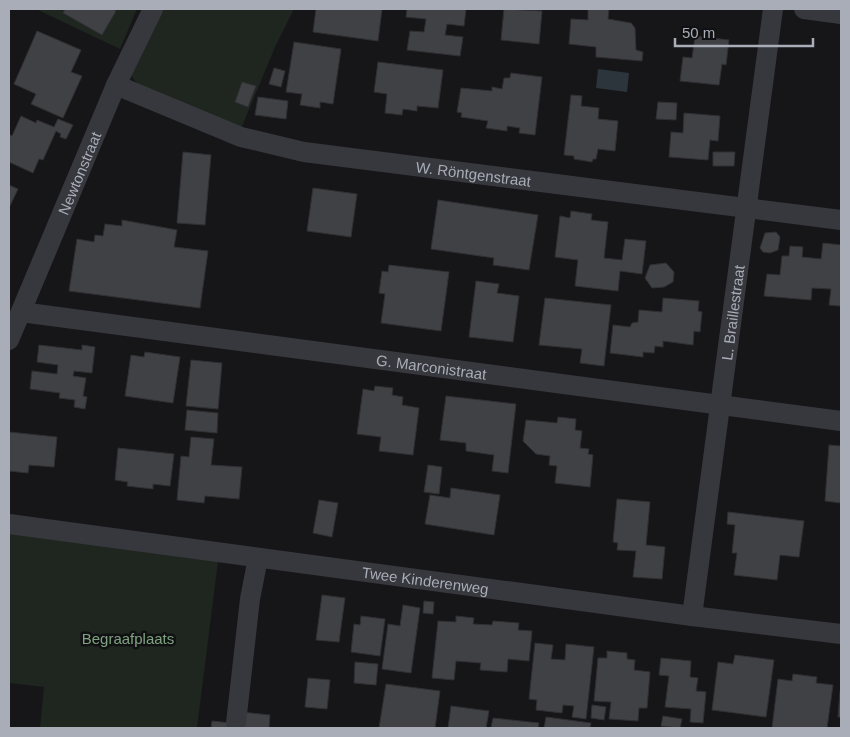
<svg xmlns="http://www.w3.org/2000/svg" width="850" height="737" viewBox="0 0 850 737" font-family="Arial,sans-serif">
	<rect width="100%" height="100%" fill="#161618"/>
	<g fill="#1e261f">
		<polygon points="36,9 137,9 120,49"/>
		<polygon points="162,9 294,9 276,45 240,131 139,86 132,77 132,63"/>
		<polygon points="9,534 218,561 197,728 40,728 44,687 9,683"/>
	</g>
	<polygon fill="#2c353c" points="598,69 629,73 627,92 596,88"/>
	<g fill="#404145" stroke="#303034">
		<polygon points="65,9 113,9 116,11 102,35 63,13"/>
		<polygon points="316,9 382,9 378,41 313,32"/>
		<polygon points="407,9 466,9 464,26 447,24 445,35 463,37 460,56 407,50 410,31 424,32 426,19 406,17"/>
		<polygon points="504,9 542,11 539,44 501,40"/>
		<polygon points="588,9 609,9 608,19 631,23 635,28 636,50 643,52 642,61 596,57 596,47 569,44 571,19 588,20"/>
		<polygon points="37,31 81,50 71,72 82,76 63,118 31,104 36,94 14,84"/>
		<polygon points="695,36 729,40 726,65 722,64 719,85 680,81 683,57 692,58"/>
		<polygon points="294,42 341,49 333,104 320,102 320,108 300,105 302,94 286,92"/>
		<polygon points="378,62 443,70 438,108 417,106 417,111 403,109 402,115 385,113 387,94 374,92"/>
		<polygon points="274,68 285,71 281,87 269,84"/>
		<polygon points="511,73 542,77 535,135 519,133 520,128 507,126 507,131 486,128 488,121 461,117 462,113 457,112 461,88 492,91 492,87 502,89 504,78 510,78"/>
		<polygon points="242,82 256,86 248,107 235,102"/>
		<polygon points="571,95 582,96 581,106 599,108 598,119 618,121 615,151 598,149 596,159 593,159 592,162 574,159 574,156 564,155"/>
		<polygon points="258,97 288,101 286,119 255,115"/>
		<polygon points="658,102 677,103 676,120 656,119"/>
		<polygon points="684,113 720,116 718,141 710,140 708,160 669,157 671,132 683,133"/>
		<polygon points="21,116 36,123 37,120 54,127 58,119 73,125 66,139 60,137 61,134 56,131 43,160 39,159 33,173 9,162 9,134 12,136"/>
		<polygon points="183,152 211,155 205,225 177,223"/>
		<polygon points="713,152 735,152 734,166 713,166"/>
		<polygon points="9,185 18,189 9,208"/>
		<polygon points="313,188 357,194 351,237 307,231"/>
		<polygon points="438,200 538,215 529,270 493,265 494,258 431,249"/>
		<polygon points="571,211 592,214 591,220 608,222 604,258 622,260 625,239 646,241 642,274 620,271 618,291 575,286 578,260 555,257 560,216 570,218"/>
		<polygon points="122,220 177,230 174,247 208,251 200,308 69,291 77,239 94,242 95,235 103,236 105,224 122,226"/>
		<polygon points="776,232 780,237 778,250 770,253 763,252 760,248 765,233"/>
		<polygon points="823,243 841,245 841,306 829,305 831,289 812,288 811,300 764,296 767,274 780,275 782,256 789,256 790,246 803,247 802,257 821,259"/>
		<polygon points="666,263 674,272 673,282 664,287 652,288 645,278 650,265"/>
		<polygon points="389,265 449,272 441,331 381,323 385,294 379,293 382,271 388,272"/>
		<polygon points="476,281 499,284 497,293 519,296 513,342 469,337"/>
		<polygon points="545,298 611,305 604,366 580,363 582,349 539,345"/>
		<polygon points="663,298 699,301 698,311 702,312 700,332 694,331 693,345 663,341 663,347 655,346 654,353 643,352 643,357 610,353 613,325 630,327 632,323 638,322 639,310 662,312"/>
		<polygon points="39,345 82,350 82,345 95,347 92,373 74,371 73,376 86,378 83,396 87,397 85,409 74,407 75,400 59,398 60,393 30,389 32,371 57,374 58,365 37,362"/>
		<polygon points="145,352 180,357 173,403 125,396 131,355 144,357"/>
		<polygon points="191,360 222,363 218,409 186,406"/>
		<polygon points="375,386 393,388 392,395 403,397 402,405 419,408 413,455 379,451 381,437 357,434 363,389 374,391"/>
		<polygon points="446,396 516,404 508,473 492,471 494,455 466,451 466,443 440,440"/>
		<polygon points="187,410 218,413 217,433 185,430"/>
		<polygon points="558,417 576,419 575,430 582,431 580,448 589,449 588,454 593,455 590,487 555,483 557,466 549,465 550,456 536,454 523,441 526,420 557,423"/>
		<polygon points="9,432 57,437 54,467 29,465 28,473 9,471"/>
		<polygon points="191,437 214,439 211,465 242,467 239,499 205,496 204,503 177,500 181,456 189,457"/>
		<polygon points="829,445 841,446 841,503 825,501"/>
		<polygon points="118,448 174,454 170,486 153,484 153,489 127,486 128,482 115,480"/>
		<polygon points="428,465 442,467 439,494 424,492"/>
		<polygon points="451,488 500,495 494,535 425,524 430,495 450,498"/>
		<polygon points="617,499 650,502 646,545 665,547 662,579 633,577 636,551 617,550 618,543 613,542"/>
		<polygon points="319,500 338,503 332,537 313,533"/>
		<polygon points="728,512 804,521 799,557 780,555 777,580 734,575 737,553 732,553 735,525 727,524"/>
		<polygon points="322,595 345,598 339,642 316,640"/>
		<polygon points="424,601 434,602 433,614 423,613"/>
		<polygon points="403,605 420,608 411,673 382,669 388,624 400,626"/>
		<polygon points="361,616 385,619 380,656 351,652 354,624 360,625"/>
		<polygon points="456,616 474,618 473,624 492,625 493,621 519,623 518,630 532,631 529,661 508,659 507,672 480,670 481,663 456,661 454,680 432,678 438,621 456,622"/>
		<polygon points="535,643 553,645 551,659 565,660 566,644 594,647 586,719 572,717 574,706 563,705 562,713 536,710 537,700 529,699"/>
		<polygon points="607,651 627,653 627,659 635,660 634,670 650,672 647,708 639,708 638,721 609,719 611,702 594,701 598,658 607,658"/>
		<polygon points="735,655 774,660 766,717 712,710 718,662 733,664"/>
		<polygon points="661,658 691,661 690,677 698,678 696,691 706,692 703,723 690,722 691,709 665,707 669,676 659,675"/>
		<polygon points="355,662 378,664 376,685 354,683"/>
		<polygon points="793,674 817,677 816,683 833,685 827,728 772,728 778,679 792,681"/>
		<polygon points="308,678 330,680 327,709 305,707"/>
		<polygon points="386,684 440,691 435,728 379,728"/>
		<polygon points="840,691 841,692 841,717 838,717"/>
		<polygon points="592,705 606,707 604,720 591,718"/>
		<polygon points="451,706 489,711 486,728 448,728"/>
		<polygon points="241,712 270,715 269,728 211,728 212,721 240,724"/>
		<polygon points="663,716 682,719 680,728 661,726"/>
		<polygon points="546,717 591,723 590,728 544,728"/>
		<polygon points="493,718 539,723 538,728 491,728"/>
	</g>
	<g fill="none" stroke-linecap="round" stroke-linejoin="round">
		<g stroke="#37383d" stroke-width="20">
			<polyline points="804,9 841,14"/>
			<path id="s1" d="M116,85l125,52 63,15 537,68"/>
			<path id="s2" d="M21,312l820,109"/>
			<path id="s3" d="M9,340l107,-255 37,-76"/>
			<path id="s4" d="M9,524l683,92 149,18"/>
			<path id="s5" d="M692,616l81,-607"/>
			<polyline points="236,723 250,599 258,558"/>
		</g>
	</g>
	<g text-anchor="middle" dominant-baseline="central" stroke-width="5" stroke-linejoin="round" paint-order="stroke">
		<g font-size="15" fill="#a8adb8" stroke="#111113">
			<text stroke="none"><textPath href="#s3" startOffset="181">Newtonstraat</textPath></text>
			<text stroke="none"><textPath href="#s1" startOffset="371">W. Röntgenstraat</textPath></text>
			<text stroke="none"><textPath href="#s5" startOffset="306">L. Braillestraat</textPath></text>
			<text stroke="none"><textPath href="#s2" startOffset="414">G. Marconistraat</textPath></text>
			<text stroke="none"><textPath href="#s4" startOffset="420">Twee Kinderenweg</textPath></text>
		</g>
		<g font-size="15" fill="#7fa381" stroke="#111113">
			<text x="128" y="638">Begraafplaats</text>
		</g>
	</g>
	<rect width="850" height="737" fill="none" stroke="#a8adb8" stroke-width="20"/>
	<path d="M675 38v8h138v-8" fill="none" stroke="#a8adb8" stroke-width="2.5"/>
	<text x="682" y="38" font-size="15" fill="#a8adb8" stroke="#111113" stroke-width="4" paint-order="stroke">50 m</text>
</svg>
